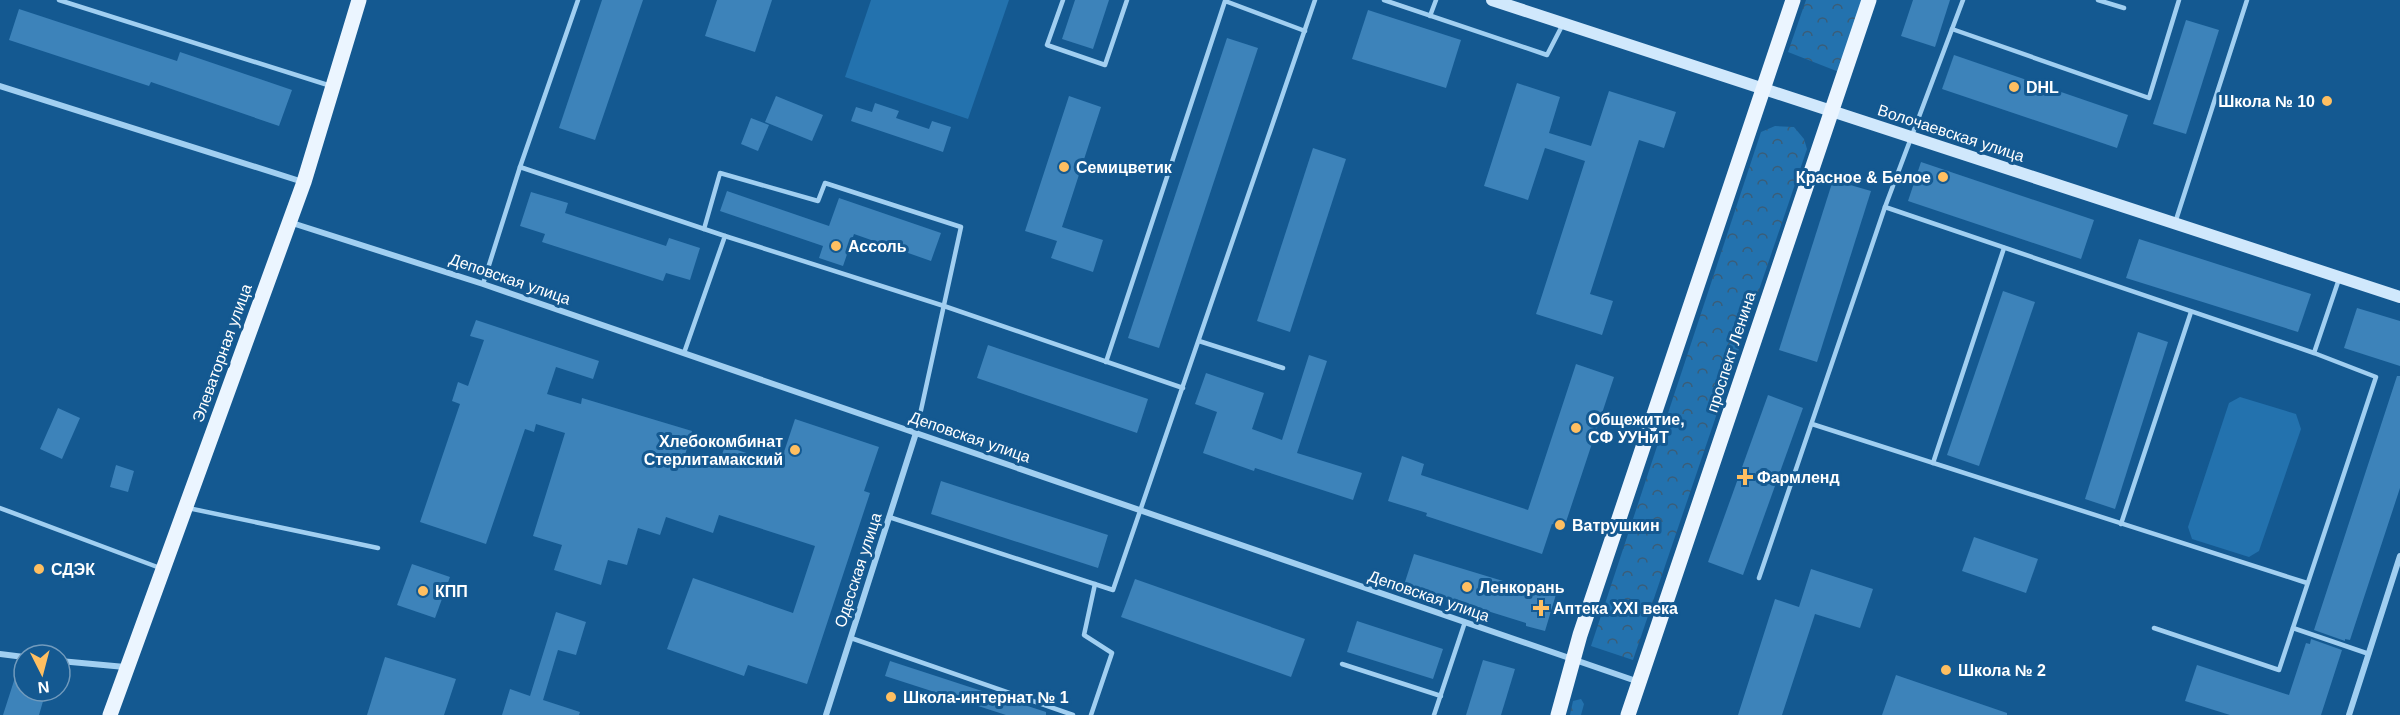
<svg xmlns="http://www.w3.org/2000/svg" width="2400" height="715" viewBox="0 0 2400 715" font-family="Arial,sans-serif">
	<defs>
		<pattern id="park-crowns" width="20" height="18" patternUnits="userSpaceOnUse" patternTransform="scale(1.5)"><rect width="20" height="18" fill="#2372ae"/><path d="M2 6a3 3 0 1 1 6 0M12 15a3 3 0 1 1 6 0" fill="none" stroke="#3a5d78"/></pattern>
	</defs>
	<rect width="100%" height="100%" fill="#145991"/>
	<g fill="url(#park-crowns)">
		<polygon points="1806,0 1863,0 1839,72 1788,52"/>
		<polygon points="1775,126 1794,127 1804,139 1807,149 1633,660 1591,646 1761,132"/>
		<polygon points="1581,699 1584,704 1581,715 1570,715 1573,701"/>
	</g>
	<g fill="#2372ae">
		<polygon points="871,0 1009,0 968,119 845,77"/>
		<polygon points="2240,397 2296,414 2301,429 2259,551 2249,557 2192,539 2188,527 2229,403"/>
	</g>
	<g fill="#3d83ba">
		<polygon points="602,0 643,0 595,140 559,128"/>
		<polygon points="717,0 772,0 755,52 705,36"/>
		<polygon points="1075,0 1109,0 1093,49 1062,39"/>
		<polygon points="1913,0 1950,0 1935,47 1901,36"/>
		<polygon points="19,9 177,61 180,52 292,90 279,126 151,82 149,86 9,40"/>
		<polygon points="1368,10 1461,40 1446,88 1352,59"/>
		<polygon points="2186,20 2219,30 2186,134 2153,124"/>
		<polygon points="1227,38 1258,48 1159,348 1128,338"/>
		<polygon points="1954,55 2128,115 2117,148 1942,89"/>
		<polygon points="1517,83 1560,97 1549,133 1591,146 1609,91 1676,112 1664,148 1639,140 1590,294 1613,301 1602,335 1536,314 1585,161 1545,148 1528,200 1484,186"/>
		<polygon points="776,96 823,115 812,141 765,122"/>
		<polygon points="1069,96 1101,107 1062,227 1103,240 1093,272 1051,258 1057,241 1025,231"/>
		<polygon points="875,103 899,111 896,118 929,129 932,121 951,127 943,152 851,121 856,107 872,112"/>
		<polygon points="751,118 769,125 758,151 741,144"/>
		<polygon points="1313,148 1346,159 1290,332 1257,321"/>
		<polygon points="1921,162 2094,220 2081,259 1908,201"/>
		<polygon points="1833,180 1871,191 1817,362 1779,350"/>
		<polygon points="727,191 829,226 839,198 941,233 931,261 854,234 843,266 819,258 823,246 720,211"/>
		<polygon points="531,192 568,203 565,213 666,246 669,238 700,248 690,280 666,273 663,281 542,242 545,234 520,226"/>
		<polygon points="2139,239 2311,294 2298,332 2126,278"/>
		<polygon points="2003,291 2035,302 1979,466 1947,455"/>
		<polygon points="2357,308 2400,321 2400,366 2344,348"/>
		<polygon points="476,320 599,361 593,379 556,367 547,394 581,404 582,398 692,431 685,455 718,466 725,446 780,464 795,419 879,447 864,491 870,493 807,684 748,665 744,676 667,649 693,578 793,613 815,546 719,515 713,533 666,517 660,535 638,528 627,565 608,560 601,585 554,570 562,545 533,536 565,433 536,424 534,432 525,429 486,544 420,522 460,404 452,401 458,382 468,386 484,340 470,336"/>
		<polygon points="2138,332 2168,342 2115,509 2085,499"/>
		<polygon points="988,345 1148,399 1137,433 977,378"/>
		<polygon points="1309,355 1327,361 1297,453 1362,473 1353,500 1255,468 1254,471 1203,453 1217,412 1195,404 1206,373 1264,393 1252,429 1282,440"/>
		<polygon points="1576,364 1614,377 1564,528 1552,524 1542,554 1426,516 1427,513 1388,501 1402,456 1424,464 1421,475 1528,510"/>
		<polygon points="2397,376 2400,376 2400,488 2350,640 2345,639 2345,641 2314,630"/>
		<polygon points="1768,395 1803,408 1743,575 1708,562"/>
		<polygon points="58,408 80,418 62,459 40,449"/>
		<polygon points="116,465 134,471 128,492 110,487"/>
		<polygon points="941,481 1108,535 1098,568 931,514"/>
		<polygon points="1974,537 2038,559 2026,593 1962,571"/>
		<polygon points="1414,554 1536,591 1537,585 1557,591 1545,631 1526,626 1526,623 1404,585"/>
		<polygon points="412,564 450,577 435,618 397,605"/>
		<polygon points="1811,569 1873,589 1860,628 1815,614 1782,715 1738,715 1775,599 1799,607"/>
		<polygon points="1135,579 1305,639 1291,677 1121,617"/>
		<polygon points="556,612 586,622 576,655 558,650 543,700 580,712 579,715 502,715 510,689 530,696"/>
		<polygon points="1357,621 1443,649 1433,679 1347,652"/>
		<polygon points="2311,639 2342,650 2321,715 2230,715 2185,701 2197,665 2289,695 2306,643 2310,644"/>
		<polygon points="385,657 456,679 444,715 367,715"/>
		<polygon points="1483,660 1515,669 1501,715 1466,715"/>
		<polygon points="890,661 1046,712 1046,715 1006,715 885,676"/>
		<polygon points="20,662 24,662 24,691 46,691 39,715 3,715"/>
		<polygon points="1896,675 2007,713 2007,715 1882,715"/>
	</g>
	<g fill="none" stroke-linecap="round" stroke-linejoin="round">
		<g stroke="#a1cff1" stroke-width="4.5">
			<polyline points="59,0 331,86"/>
			<polyline points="1063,0 1047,45 1105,65 1127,0"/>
			<polyline points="1384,0 1547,55 1563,24"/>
			<polyline points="2098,0 2124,8"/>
			<polyline points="1430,16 1436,0"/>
			<polyline points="1952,29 2149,98 2179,0"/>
			<polyline points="520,167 725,236 684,353"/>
			<polyline points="1885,207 2314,353 2339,279"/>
			<polyline points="2175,223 2247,0"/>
			<polyline points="704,229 720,173 818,201 825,183 961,227 916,433"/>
			<polyline points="725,236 944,306 1183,388"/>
			<polyline points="483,284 520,167 578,0"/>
			<polyline points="1199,341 1283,368"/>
			<polyline points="1106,362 1225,1 1305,31"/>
			<polyline points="1812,424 2307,583"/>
			<polyline points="1933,463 2004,248"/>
			<polyline points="0,508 160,568"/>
			<polyline points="188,508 378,548"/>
			<polyline points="889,517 1113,590 1315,0"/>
			<polyline points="2121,524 2191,312"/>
			<polyline points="1759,578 1885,207 1963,0"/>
			<polyline points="2154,628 2279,670 2376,377 2314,353"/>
			<polyline points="2293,628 2369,654"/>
			<polyline points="851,638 1073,715"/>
			<polyline points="1342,664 1441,696"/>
			<polyline points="1091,715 1112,653 1084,635 1095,584"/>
			<polyline points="1434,715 1465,622"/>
		</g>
		<g stroke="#a1cff1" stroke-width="6">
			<polyline points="0,86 303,182"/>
			<polyline points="289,222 483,284 1639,682"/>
			<polyline points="0,654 24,657"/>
			<polyline points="60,661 125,667"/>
			<polyline points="826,715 916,433"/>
			<polyline points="2349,715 2400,556"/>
		</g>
		<polyline stroke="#d0e8fc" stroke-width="12" points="1492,0 2400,297"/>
		<g stroke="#ebf5ff" stroke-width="15">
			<polyline points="110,715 304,182 359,0"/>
			<polyline points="1558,715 1580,635 1793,0"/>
			<polyline points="1628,715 1869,0"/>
		</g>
	</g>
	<g fill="#ffbf61" stroke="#145991" stroke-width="2">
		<circle cx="2014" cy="87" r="6"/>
		<circle cx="2327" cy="101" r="6"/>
		<circle cx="1064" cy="167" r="6"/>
		<circle cx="1943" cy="177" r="6"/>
		<circle cx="836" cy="246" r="6"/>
		<circle cx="1576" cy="428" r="6"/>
		<circle cx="795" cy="450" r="6"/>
		<path d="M1742 468h6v6h6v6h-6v6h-6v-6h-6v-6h6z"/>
		<circle cx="1560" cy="525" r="6"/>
		<circle cx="39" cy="569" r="6"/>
		<circle cx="1467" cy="587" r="6"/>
		<circle cx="423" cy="591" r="6"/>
		<path d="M1538 599h6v6h6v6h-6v6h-6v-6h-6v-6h6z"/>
		<circle cx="1946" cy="670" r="6"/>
		<circle cx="891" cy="697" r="6"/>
	</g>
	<g text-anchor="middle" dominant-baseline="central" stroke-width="6" stroke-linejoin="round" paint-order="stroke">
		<g font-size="16" font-weight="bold" fill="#fff" stroke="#145991" text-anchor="start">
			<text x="2026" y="87">DHL</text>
			<text x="2315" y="101" text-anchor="end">Школа № 10</text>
			<text x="1076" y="167">Семицветик</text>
			<text x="1931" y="177" text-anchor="end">Красное &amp; Белое</text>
			<text x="848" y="246">Ассоль</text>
			<text x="1588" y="419">Общежитие,<tspan x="1588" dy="18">СФ УУНиТ</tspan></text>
			<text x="783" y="441" text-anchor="end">Хлебокомбинат<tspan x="783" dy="18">Стерлитамакский</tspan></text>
			<text x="1757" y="477">Фармленд</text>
			<text x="1572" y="525">Ватрушкин</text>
			<text x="51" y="569">СДЭК</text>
			<text x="1479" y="587">Ленкорань</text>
			<text x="435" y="591">КПП</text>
			<text x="1553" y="608">Аптека ХХI века</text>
			<text x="1958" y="670">Школа № 2</text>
			<text x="903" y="697">Школа-интернат № 1</text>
		</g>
		<g font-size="16" fill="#fff" stroke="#145991">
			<text transform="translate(1951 133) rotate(18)">Волочаевская улица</text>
			<text transform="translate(510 279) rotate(19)">Деповская улица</text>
			<text transform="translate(1731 352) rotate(-72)">проспект Ленина</text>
			<text transform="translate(222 353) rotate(-70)">Элеваторная улица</text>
			<text transform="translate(970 437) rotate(19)">Деповская улица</text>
			<text transform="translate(858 570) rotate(-72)">Одесская улица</text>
			<text transform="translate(1429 596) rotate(19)">Деповская улица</text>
		</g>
	</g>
	<g transform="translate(42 673) rotate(174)"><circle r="28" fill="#145991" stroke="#729bbd" stroke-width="1.5"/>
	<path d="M0-4.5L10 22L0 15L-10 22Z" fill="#ffbf61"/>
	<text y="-9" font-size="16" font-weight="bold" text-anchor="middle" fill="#ffffff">N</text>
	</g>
</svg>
